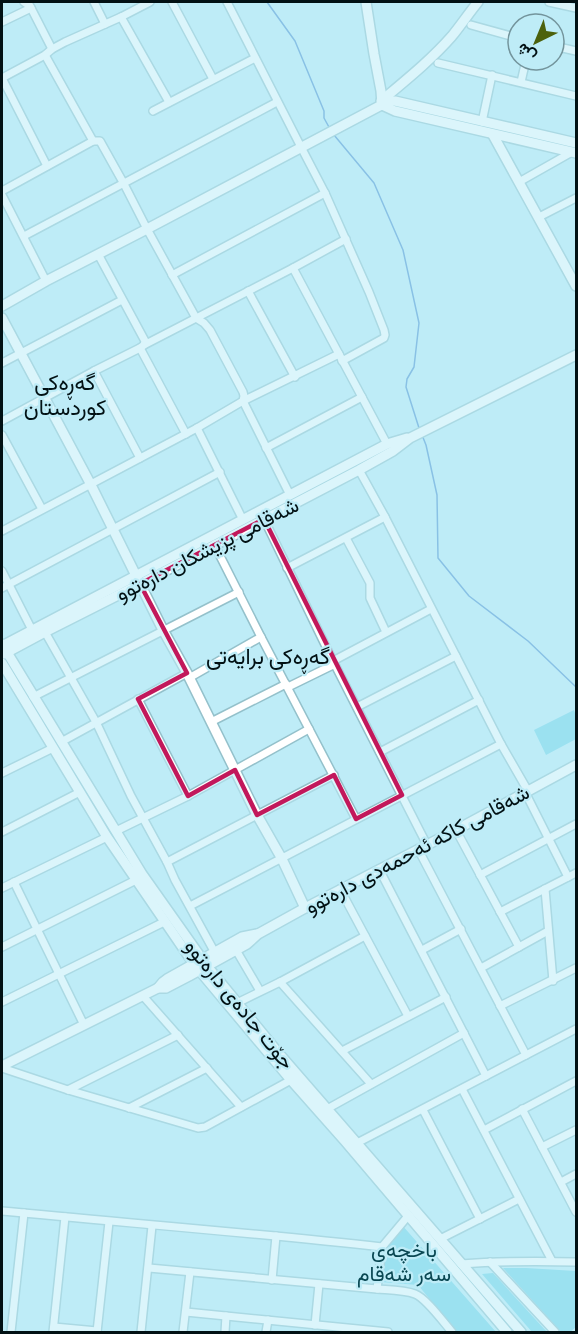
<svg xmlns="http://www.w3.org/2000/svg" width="578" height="1334" viewBox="0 0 578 1334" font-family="'PT Sans Narrow',Vazirmatn,sans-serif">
	<rect width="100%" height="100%" fill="#beecf7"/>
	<g fill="#72d2e7">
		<polygon points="574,710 576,716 576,739 546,755 534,730"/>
		<polygon points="402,1225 496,1332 457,1332 418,1285 381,1282 382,1251"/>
		<polygon points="503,1268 526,1268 576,1271 576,1327 570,1332 561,1332"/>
		<polygon points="493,1273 547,1332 532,1332 482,1274"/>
	</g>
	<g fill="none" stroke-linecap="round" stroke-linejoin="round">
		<g stroke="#4a8cce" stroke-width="1.5">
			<polyline points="267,2 295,41 324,111 324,118 330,129"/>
			<polyline points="334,135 374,183 403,250 419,323 414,367 407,379 406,387 419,428"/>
			<polyline points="422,435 426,445 437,495 438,558 469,596 528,641 576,687"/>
		</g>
		<g stroke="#94c1cb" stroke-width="10">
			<g id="street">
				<polyline points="24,2 30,6 52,49"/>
				<polyline points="94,2 105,24"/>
				<polyline points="172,2 213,79"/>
				<polyline points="227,2 301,147 325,193 369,292 384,330 385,335 384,338 342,361"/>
				<polyline points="549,2 576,8"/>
				<polyline points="121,17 169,102"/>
				<polyline points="2,22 31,8"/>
				<polyline points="471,25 518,38"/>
				<polyline points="554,46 576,51"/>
				<polyline points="45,55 93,141"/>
				<polyline points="438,63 576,96"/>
				<polyline points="2,78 45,55 52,49 65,42 121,17 150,2"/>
				<polyline points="2,78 47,166"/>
				<polyline points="521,82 526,60"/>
				<polyline points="153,111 255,58"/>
				<polyline points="482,122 492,75"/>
				<polyline points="519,182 572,152"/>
				<polyline points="2,191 93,141 100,141 124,184 147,229 196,318 204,323 210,330 243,392 244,396 243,401 290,495"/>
				<polyline points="2,195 46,281"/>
				<polyline points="539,217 576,198"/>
				<polyline points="24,236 277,102"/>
				<polyline points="293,268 387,444"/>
				<polyline points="172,275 325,193"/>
				<polyline points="248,291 295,377"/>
				<polyline points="144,345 293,268 346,239"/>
				<polyline points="140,348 186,434"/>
				<polyline points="2,363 122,300"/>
				<polyline points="94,371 140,458"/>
				<polyline points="2,421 94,371 140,348 144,345 145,341 98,254"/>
				<polyline points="197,428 243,520"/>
				<polyline points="2,435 42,509"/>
				<polyline points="266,448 362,397"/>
				<polyline points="359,470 385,517 501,744 528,791"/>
				<polyline points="264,519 333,661 427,845"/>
				<polyline points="2,531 197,428 243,401 339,354"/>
				<polyline points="346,538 370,583 370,598 386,632"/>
				<polyline points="214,544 261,637 356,819"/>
				<polyline points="287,568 385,517"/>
				<polyline points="2,571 32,630"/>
				<polyline points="2,588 220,472"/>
				<polyline points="45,632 96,722 131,796 167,862 175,880 214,951"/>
				<polyline points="333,661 431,609"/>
				<polyline points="189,678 261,637"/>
				<polyline points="288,687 335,664"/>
				<polyline points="33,697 239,592"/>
				<polyline points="138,699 188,796"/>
				<polyline points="357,707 456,656"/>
				<polyline points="211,722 286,684"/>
				<polyline points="61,742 187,673"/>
				<polyline points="380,752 479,700"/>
				<polyline points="2,773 53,748"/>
				<polyline points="525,792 568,877"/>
				<polyline points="456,830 519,947"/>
				<polyline points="116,831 188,796 309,729"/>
				<polyline points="2,832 80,792"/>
				<polyline points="418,849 526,1055"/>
				<polyline points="167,862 334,775"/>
				<polyline points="379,869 486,1076"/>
				<polyline points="480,875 576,824"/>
				<polyline points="14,882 84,1025"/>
				<polyline points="2,888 107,837"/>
				<polyline points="340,889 408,1016"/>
				<polyline points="545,889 553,981"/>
				<polyline points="190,906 501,744"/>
				<polyline points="500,912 576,873"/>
				<polyline points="2,947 136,880"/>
				<polyline points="236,950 260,991"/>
				<polyline points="422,950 461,929"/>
				<polyline points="481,968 548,931"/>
				<polyline points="280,982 371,1084"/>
				<polyline points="143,996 241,1107"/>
				<polyline points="2,1002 164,922"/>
				<polyline points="237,1003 280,982 365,936"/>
				<polyline points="500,1006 576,968"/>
				<polyline points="342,1051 446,997"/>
				<polyline points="2,1068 68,1090 198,1128 205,1127 291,1080"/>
				<polyline points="462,1089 552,1261"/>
				<polyline points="68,1090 178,1035"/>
				<polyline points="129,1108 207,1068"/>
				<polyline points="327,1109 464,1033"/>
				<polyline points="522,1109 576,1212"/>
				<polyline points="423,1110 480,1219"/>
				<polyline points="484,1130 576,1081"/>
				<polyline points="357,1143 576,1029"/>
				<polyline points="542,1147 576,1130"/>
				<polyline points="561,1182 576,1174"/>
				<path d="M2,1211c126,12 253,22 380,36"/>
				<polyline points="440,1239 519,1199"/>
				<polyline points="490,1262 555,1332"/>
				<path d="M461,1264c39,-3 77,-3 115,-2"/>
				<path d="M149,1268l228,21c12,1 27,1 38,5 11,4 29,29 37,38"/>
				<polyline points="272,1280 276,1236"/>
				<polyline points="377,1289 382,1247 408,1216"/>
				<polyline points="186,1312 388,1332"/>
				<polyline points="315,1325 319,1284"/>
				<polyline points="54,1327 97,1331"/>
				<polyline points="11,1332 24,1213"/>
				<polyline points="53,1332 65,1217"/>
				<polyline points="97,1332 109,1222"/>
				<polyline points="141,1332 152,1226"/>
				<polyline points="183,1332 190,1272"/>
				<polyline points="225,1332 226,1316"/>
				<polyline points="266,1332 268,1320"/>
			</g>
		</g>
		<g stroke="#94c1cb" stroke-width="12">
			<g id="secondary">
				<polyline points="366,2 374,54 381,91 382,105"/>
				<path d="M381,101c25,-21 50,-41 71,-65 9,-11 17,-23 26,-34"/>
				<polyline points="382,105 395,111 576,153"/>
				<polyline points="493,135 576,286"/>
				<polyline points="2,306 46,281 147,229 389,101 395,101 576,143"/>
				<polyline points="2,318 90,483 163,630 187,673 257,815 282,859 305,908"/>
				<polyline points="2,644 142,874 207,966 281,1056 521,1332"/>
				<polyline points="2,646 387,444 407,438"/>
				<polyline points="4,654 45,632 148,580 359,470 393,451 410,438 576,355"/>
				<polyline points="2,663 107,837 194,964 291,1080 345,1141 507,1332"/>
				<polyline points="158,988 163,982 167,979 242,937 257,934"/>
				<polyline points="2,1066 158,988 166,988 189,976 247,944 258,934 305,908 456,830 576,765"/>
			</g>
		</g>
		<use href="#street" stroke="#fff" stroke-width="7"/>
		<use href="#secondary" stroke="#fff" stroke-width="9"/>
	</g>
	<path d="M0 0H578V1334H0ZM264,519l138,276 -46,24 -22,-44 -77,40 -22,-45 -47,26 -50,-97 49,-26 -47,-89z" fill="#beecf7" fill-opacity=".55" fill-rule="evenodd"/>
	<path fill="none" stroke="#c2185b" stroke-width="4.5" stroke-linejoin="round" d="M264,519l138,276 -46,24 -22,-44 -77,40 -22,-45 -47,26 -50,-97 49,-26 -47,-89z"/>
	<g text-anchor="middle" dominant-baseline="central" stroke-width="4.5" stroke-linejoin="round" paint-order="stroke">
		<g font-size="21" fill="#021114" stroke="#beecf7">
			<text transform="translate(207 549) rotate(-27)">شەقامی پزیشکان دارەتوو</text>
			<text transform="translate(417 849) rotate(-28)">شەقامی کاکە ئەحمەدی دارەتوو</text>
			<text transform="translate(240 1004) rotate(51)">جۆت جادەی دارەتوو</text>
		</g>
		<g font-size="21" fill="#094752" stroke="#beecf7">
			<text x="404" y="1249">باخچەی<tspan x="404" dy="24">سەر شەقام</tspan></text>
		</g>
		<g font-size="22" fill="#021114" stroke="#beecf7">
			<text x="65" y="382">گەڕەکی<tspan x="65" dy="25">کوردستان</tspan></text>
			<text x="268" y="656">گەڕەکی برایەتی</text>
		</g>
	</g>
	<rect width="578" height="1334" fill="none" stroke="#021114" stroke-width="6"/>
	<g transform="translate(536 42) rotate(223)"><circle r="28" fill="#beecf7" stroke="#73949c" stroke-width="1.5"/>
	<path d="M0-4.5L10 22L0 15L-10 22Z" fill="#4c610c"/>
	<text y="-9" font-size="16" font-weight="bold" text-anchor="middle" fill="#021114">ش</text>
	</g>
</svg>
